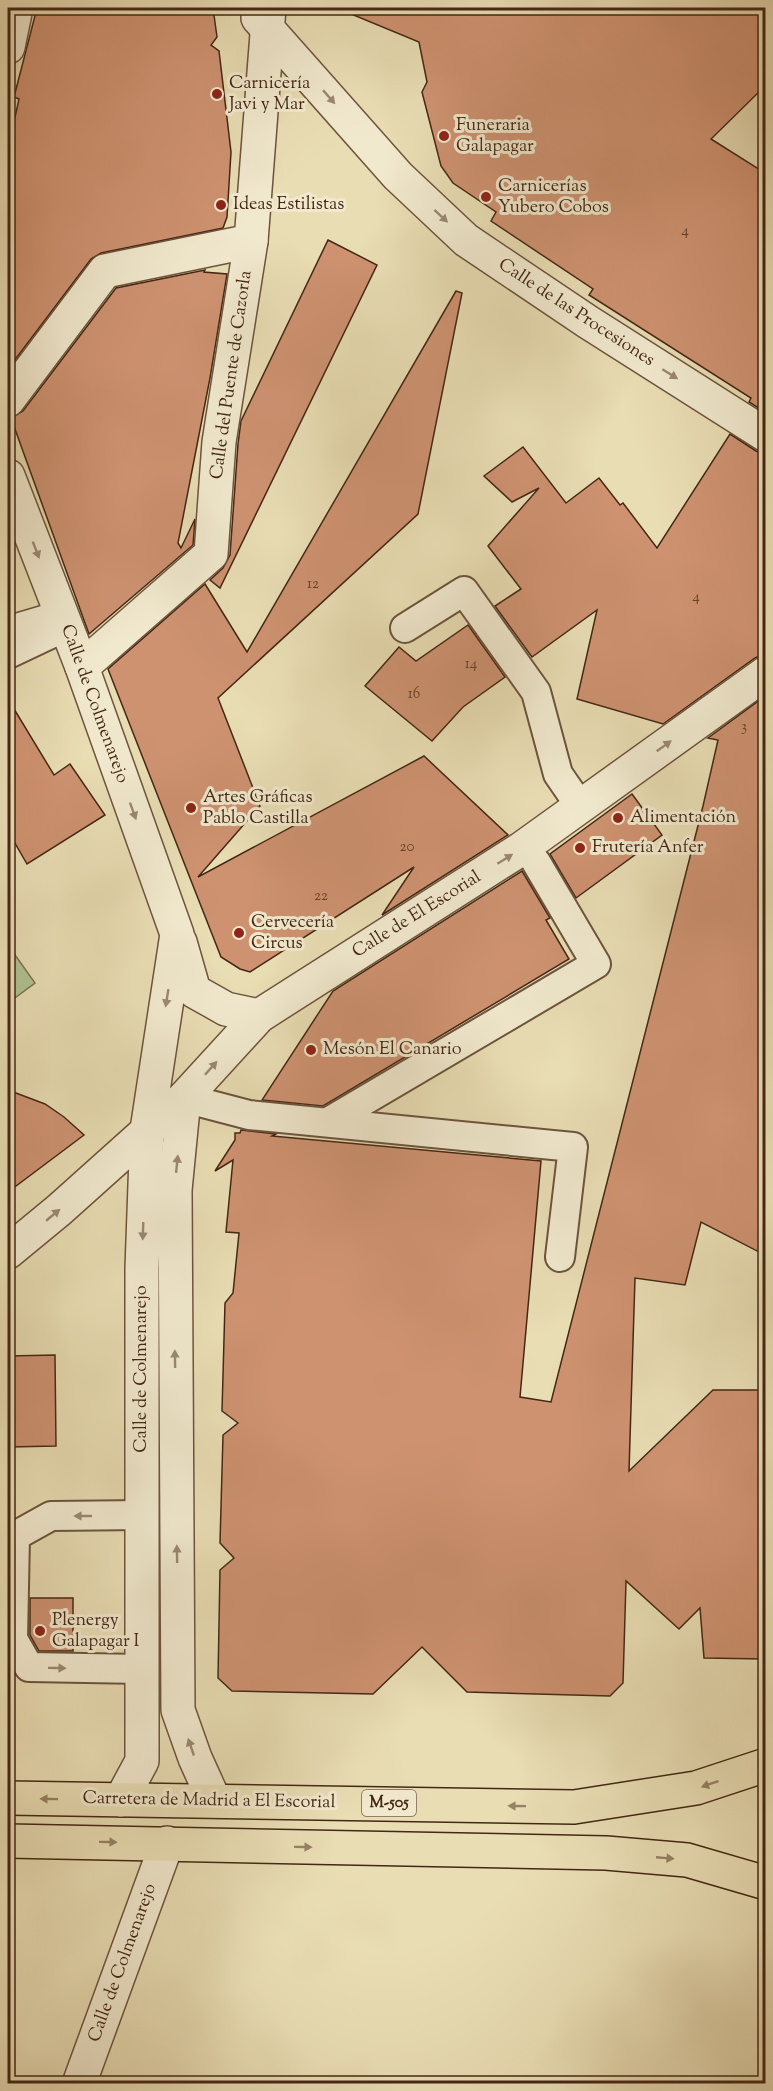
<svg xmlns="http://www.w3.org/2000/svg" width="773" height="2091" viewBox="0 0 773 2091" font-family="'Sorts Mill Goudy',serif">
	<rect width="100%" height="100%" fill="#e9ddb4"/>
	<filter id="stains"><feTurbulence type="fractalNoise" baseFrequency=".00333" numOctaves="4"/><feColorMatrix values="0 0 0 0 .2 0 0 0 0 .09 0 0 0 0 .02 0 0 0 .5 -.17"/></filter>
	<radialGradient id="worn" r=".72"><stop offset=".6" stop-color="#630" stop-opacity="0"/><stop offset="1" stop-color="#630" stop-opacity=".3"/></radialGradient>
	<polygon fill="#b1c291" stroke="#7a7452" stroke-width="1.5" points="8,945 35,983 8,1003"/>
	<g fill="#ce9271" stroke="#442714" stroke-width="1.5">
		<polygon points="37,8 213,8 217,37 211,45 219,51 231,152 227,217 223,228 101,253 91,259 8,369 8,149 19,99 14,97"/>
		<polygon points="339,8 765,8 765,86 711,139 765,173 765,412 749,402 751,398 589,295 593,289 491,221 496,212 453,183 441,166 422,92 427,82 419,42 339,9"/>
		<polygon points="328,240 377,265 220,588 210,580 223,568 230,555 238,444 241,421"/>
		<polygon points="205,270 204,272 227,274 210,378 178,543 181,548 195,519 193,545 89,634 11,418 23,411 116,288"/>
		<polygon points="456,291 462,293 418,514 218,698 260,806 198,877 424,756 508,835 382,915 414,867 250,972 240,969 221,957 108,669 205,584 247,652"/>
		<polygon points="730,434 756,451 765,454 765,654 755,658 663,724 577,699 597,610 532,657 495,606 521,589 488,546 539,488 512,502 484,476 523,447 566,503 599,478 620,505 623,503 657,548"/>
		<polygon points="468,625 505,677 463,707 432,741 365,686 399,647 416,661"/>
		<polygon points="765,696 765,1255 701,1222 685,1285 635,1278 629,1471 713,1390 765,1390 765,1659 704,1658 700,1608 679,1629 626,1581 623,1683 610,1696 467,1692 422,1647 373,1694 232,1691 218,1678 220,1570 234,1558 220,1543 223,1435 238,1423 222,1411 225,1303 233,1293 239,1233 226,1232 233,1160 215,1171 235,1140 235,1133 240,1133 241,1130 276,1134 272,1136 541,1161 520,1397 551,1402 703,806 718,740 708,738"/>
		<polygon points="8,699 54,775 70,764 105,815 27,864 8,831"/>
		<polygon points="632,794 662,835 576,898 550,854"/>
		<polygon points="522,871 550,918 546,920 569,959 323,1106 262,1100 333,991"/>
		<polygon points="8,1090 45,1104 64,1117 84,1135 8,1192"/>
		<polygon points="55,1355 56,1446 8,1447 8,1356"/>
		<polygon points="30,1598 73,1598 73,1651 39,1651 30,1635"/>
	</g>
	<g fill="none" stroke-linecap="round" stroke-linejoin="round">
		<g stroke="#6d543c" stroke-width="32">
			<g id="lane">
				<polyline points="405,628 464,591 536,692 558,774 580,806"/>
				<polyline points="8,654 65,627"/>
				<polyline points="184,1098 249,1115 573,1147 560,1257"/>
				<polyline points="328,1122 596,964 536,862"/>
				<polyline points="142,1669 29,1667 13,1639 15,1536 51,1516 142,1515"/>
			</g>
		</g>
		<g stroke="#6d543c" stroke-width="36">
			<g id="street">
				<polyline points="258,18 398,176 466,240 588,322 766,435"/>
				<polyline points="8,47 16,8"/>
				<polyline points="8,400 105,271 251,241"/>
				<polyline points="8,476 82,667 177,934 147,1130 142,1268 142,1761 121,1800"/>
				<polyline points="8,633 62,617"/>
				<polyline points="82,667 211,554 219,442 251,241 269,8"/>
				<polyline points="180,942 194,991 226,1009 259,1016"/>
				<polyline points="184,1098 175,1190 178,1710 195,1758 214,1800"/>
				<polyline points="8,1252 59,1210 184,1098 259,1016 521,849 766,673"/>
				<polyline points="79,2084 167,1843"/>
			</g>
		</g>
		<g stroke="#442714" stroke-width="36">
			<g id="highway">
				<polyline points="8,1798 574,1807 696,1788 766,1765"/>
				<polyline points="8,1841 606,1853 687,1860 766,1883"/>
			</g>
		</g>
		<use href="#lane" stroke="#f1e9ce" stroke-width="28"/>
		<use href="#street" stroke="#f1e9ce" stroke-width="33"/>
		<use href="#highway" stroke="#e9ddb4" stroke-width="33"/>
	</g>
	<defs><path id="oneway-solid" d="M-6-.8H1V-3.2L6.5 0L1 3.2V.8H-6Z" transform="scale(1.5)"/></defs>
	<g fill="#9a8871">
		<use href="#oneway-solid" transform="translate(329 97) rotate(49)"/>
		<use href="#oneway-solid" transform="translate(441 216) rotate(43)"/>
		<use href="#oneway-solid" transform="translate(670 374) rotate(32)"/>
		<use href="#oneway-solid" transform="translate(36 550) rotate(69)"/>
		<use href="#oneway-solid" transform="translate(664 746) rotate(-36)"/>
		<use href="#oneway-solid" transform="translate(133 811) rotate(70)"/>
		<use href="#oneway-solid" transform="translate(505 859) rotate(-32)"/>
		<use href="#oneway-solid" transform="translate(167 998) rotate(99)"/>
		<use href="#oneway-solid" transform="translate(211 1068) rotate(-48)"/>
		<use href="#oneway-solid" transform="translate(177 1164) rotate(-84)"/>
		<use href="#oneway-solid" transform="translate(53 1215) rotate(-40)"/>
		<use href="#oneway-solid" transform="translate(143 1231) rotate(92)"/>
		<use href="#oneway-solid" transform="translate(175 1359) rotate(-91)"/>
		<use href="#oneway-solid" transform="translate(83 1516) rotate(180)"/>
		<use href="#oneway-solid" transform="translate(177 1554) rotate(-91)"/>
		<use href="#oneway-solid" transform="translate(57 1668) rotate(1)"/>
		<use href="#oneway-solid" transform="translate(191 1747) rotate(-109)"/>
	</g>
	<g fill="#968264">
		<use href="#oneway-solid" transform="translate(710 1784) rotate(161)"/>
		<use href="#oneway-solid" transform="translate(49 1799) rotate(-179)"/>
		<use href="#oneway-solid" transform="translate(517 1806) rotate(-179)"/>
		<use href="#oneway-solid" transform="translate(108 1842) rotate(1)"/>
		<use href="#oneway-solid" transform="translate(303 1847) rotate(1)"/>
		<use href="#oneway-solid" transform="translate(665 1858) rotate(5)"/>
	</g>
	<g fill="#8f2418" stroke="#f1e9ce" stroke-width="2">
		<circle cx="217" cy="94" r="6"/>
		<circle cx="444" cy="136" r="6"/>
		<circle cx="486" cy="197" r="6"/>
		<circle cx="221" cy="205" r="6"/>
		<circle cx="191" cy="808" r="6"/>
		<circle cx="618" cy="818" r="6"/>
		<circle cx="580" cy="848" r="6"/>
		<circle cx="239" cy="933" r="6"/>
		<circle cx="311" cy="1050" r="6"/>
		<circle cx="40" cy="1631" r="6"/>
	</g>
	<g text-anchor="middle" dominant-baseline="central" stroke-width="6" stroke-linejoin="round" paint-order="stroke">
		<g font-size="15" fill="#66422b">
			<text x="685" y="231">4</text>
			<text x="313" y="584">12</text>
			<text x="696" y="597">4</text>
			<text x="471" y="664">14</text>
			<text x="414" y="694">16</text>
			<text x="744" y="727">3</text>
			<text x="407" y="847">20</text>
			<text x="321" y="896">22</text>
		</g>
		<rect fill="#f1e9ce" stroke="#78614c" stroke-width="1.5" x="362" y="1790" width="54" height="26" rx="4.5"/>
		<g font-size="16" font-weight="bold" fill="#442714">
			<text x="389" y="1803">M-505</text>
		</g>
		<g font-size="18" fill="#442714" stroke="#f1e9ce" text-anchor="start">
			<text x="229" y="84">Carnicería<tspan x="229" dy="21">Javi y Mar</tspan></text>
			<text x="456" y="126">Funeraria<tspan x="456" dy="21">Galapagar</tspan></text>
			<text x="498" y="187">Carnicerías<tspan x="498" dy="21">Yubero Cobos</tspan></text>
			<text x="233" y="205">Ideas Estilistas</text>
			<text x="203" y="798">Artes Gráficas<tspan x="203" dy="21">Pablo Castilla</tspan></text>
			<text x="630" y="818">Alimentación</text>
			<text x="592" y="848">Frutería Anfer</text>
			<text x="251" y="923">Cervecería<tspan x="251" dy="21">Circus</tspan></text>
			<text x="323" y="1050">Mesón El Canario</text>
			<text x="52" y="1621">Plenergy<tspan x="52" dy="21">Galapagar I</tspan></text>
		</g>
		<g font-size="18" fill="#442714" stroke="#f1e9ce">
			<text transform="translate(576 313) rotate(33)">Calle de las Procesiones</text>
			<text transform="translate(232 375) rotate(-82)">Calle del Puente de Cazorla</text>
			<text transform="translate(94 704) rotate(70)">Calle de Colmenarejo</text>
			<text transform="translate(417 915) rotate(-32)">Calle de El Escorial</text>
			<text transform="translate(142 1369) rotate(-90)">Calle de Colmenarejo</text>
			<text transform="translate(209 1801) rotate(1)">Carretera de Madrid a El Escorial</text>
			<text transform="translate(123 1963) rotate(-70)">Calle de Colmenarejo</text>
		</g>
	</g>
	<rect width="773" height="2091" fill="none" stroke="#e9ddb4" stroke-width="30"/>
	<rect x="9" y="9" width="755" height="2073" fill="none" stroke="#442714" stroke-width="3"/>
	<rect x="15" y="15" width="743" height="2061" fill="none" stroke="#442714" stroke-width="1.5"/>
	<rect width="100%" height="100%" filter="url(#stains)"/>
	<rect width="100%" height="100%" fill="url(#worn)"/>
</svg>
